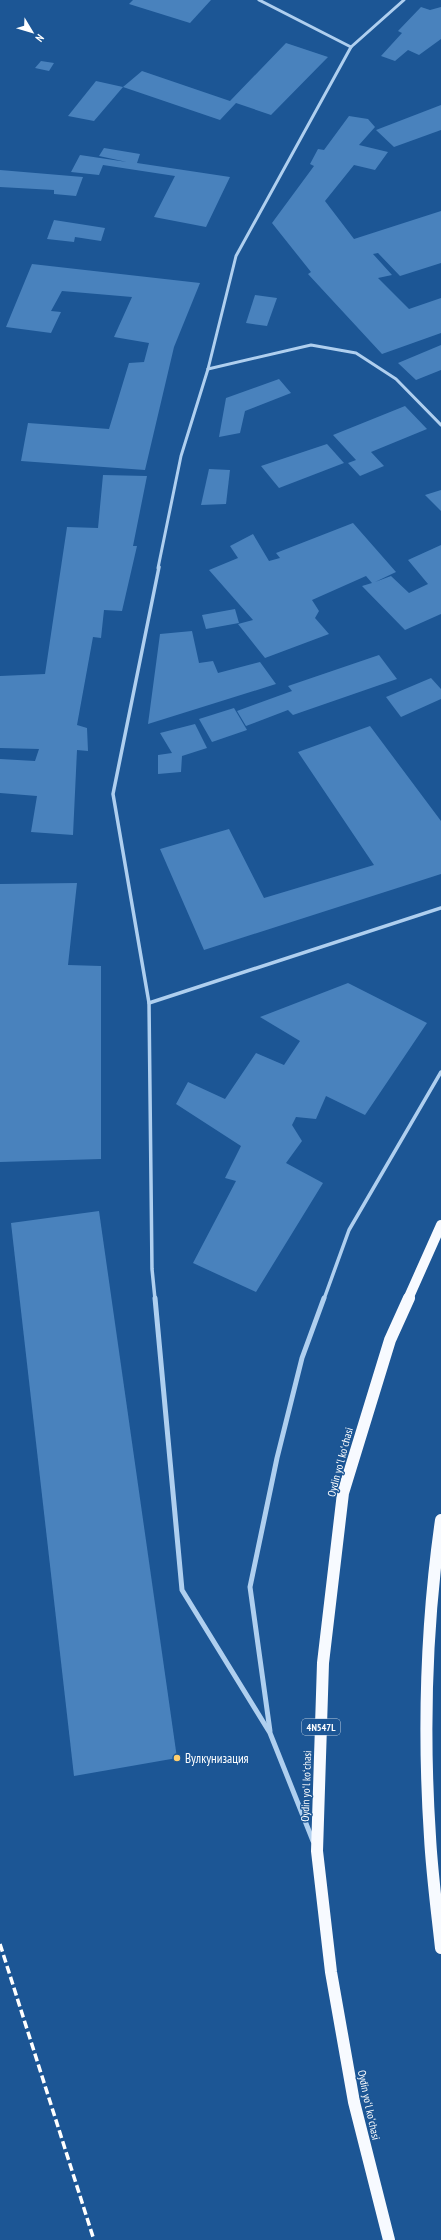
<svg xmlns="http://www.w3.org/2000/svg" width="441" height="2240" viewBox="0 0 441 2240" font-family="'PT Sans Narrow',sans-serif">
	<rect width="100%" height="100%" fill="#1c5695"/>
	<g fill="#4982bd">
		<polygon points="133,0 211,0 190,23 129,4"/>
		<polygon points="421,7 430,10 441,7 441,39 419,55 408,50 395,61 381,56 402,33 398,31"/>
		<polygon points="286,43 328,57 271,115 236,103 220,120 123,87 142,71 230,101"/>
		<polygon points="41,61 54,63 49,71 35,68"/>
		<polygon points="96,81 123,87 94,121 68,116"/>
		<polygon points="441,105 441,130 394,147 376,130"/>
		<polygon points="349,116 368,119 375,127 359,145 388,152 375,170 354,165 325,201 354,239 441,211 441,263 400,276 378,253 373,254 392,275 378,278 409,309 441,298 441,333 382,354 308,274 311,272 272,223 314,166 310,164 318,149 324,150"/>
		<polygon points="104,148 140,154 137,163 230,177 206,227 154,217 175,176 103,165 99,175 71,172 80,155 127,162 99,156"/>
		<polygon points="0,170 83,177 76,196 54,194 54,190 0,187"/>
		<polygon points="54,220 105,228 101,241 75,237 74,242 47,239"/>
		<polygon points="32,264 200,283 174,347 145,470 21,461 28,423 109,429 129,363 144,362 149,343 114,337 132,297 62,291 51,311 61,312 51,333 6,327"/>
		<polygon points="255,295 277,298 267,326 246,323"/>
		<polygon points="441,345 441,370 416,380 398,363"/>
		<polygon points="279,379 291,393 245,411 240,433 219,437 226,398"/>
		<polygon points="405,406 427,429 371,452 384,466 360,476 348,463 356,460 333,435"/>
		<polygon points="327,444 344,463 279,488 261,466"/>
		<polygon points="209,469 230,470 226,504 201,505"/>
		<polygon points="103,475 147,476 133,546 137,546 122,611 104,610 101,638 93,637 77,725 87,728 88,751 77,750 73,835 31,832 37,796 0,793 0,759 35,761 39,749 0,748 0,676 45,674 67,527 98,528"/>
		<polygon points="441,490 441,511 425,495"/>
		<polygon points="353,523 396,572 375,582 391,576 409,593 428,584 408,560 441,545 441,614 405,630 362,586 372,583 366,576 312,600 319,611 315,618 329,634 265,658 238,624 253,620 209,570 238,558 230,546 253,534 269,561 280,558 276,553"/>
		<polygon points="235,609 239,623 206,629 202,615"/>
		<polygon points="192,631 199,663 213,661 218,673 260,662 276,684 148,724 160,634"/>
		<polygon points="379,655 397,679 293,715 288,710 246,726 237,711 292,691 288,686"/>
		<polygon points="431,678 441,689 441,699 401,717 386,697"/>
		<polygon points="234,708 247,730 212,742 199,719"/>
		<polygon points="195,724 207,748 182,756 181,772 158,774 158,755 172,753 160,733"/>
		<polygon points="370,726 441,821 441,874 204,950 160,849 229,829 264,898 374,865 298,752"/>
		<polygon points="77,883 68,965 101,966 101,1159 0,1162 0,884"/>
		<polygon points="348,983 427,1023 365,1115 326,1096 316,1119 296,1117 292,1125 302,1141 286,1163 323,1183 256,1292 193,1263 236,1181 225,1178 241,1146 176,1104 188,1082 225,1099 256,1053 284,1065 300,1041 260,1017"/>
		<polygon points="99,1211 177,1758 74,1776 11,1223"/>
	</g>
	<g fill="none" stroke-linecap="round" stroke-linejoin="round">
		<g stroke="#afcfef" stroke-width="3">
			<polyline points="259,0 351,47"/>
			<polyline points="208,369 311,345 356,353 396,379 441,425"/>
			<polyline points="158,568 181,456 208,369 236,256 351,47 404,0"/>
		</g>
		<g stroke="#afcfef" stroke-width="3.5">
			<polyline points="159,567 113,794 149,1003 441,908"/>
			<polyline points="149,1003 152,1269 155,1299"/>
			<polyline points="324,1299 349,1230 441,1072"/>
		</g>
		<g stroke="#afcfef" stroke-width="5">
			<polyline points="155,1298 182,1590 270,1733 313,1841"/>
			<polyline points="270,1731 250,1587 277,1458 302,1358 324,1298"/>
		</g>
		<polyline stroke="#f7faff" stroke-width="10" points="408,1299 441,1225"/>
		<g stroke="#f7faff" stroke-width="12">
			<path d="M441,1520c-15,105 -18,211 -11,317 2,37 7,74 11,111"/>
			<polyline points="389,2240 354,2102 331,1972 317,1851 323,1663 343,1493 390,1340 409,1298"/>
		</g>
		<polyline stroke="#fff" stroke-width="3.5" stroke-dasharray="8 3.5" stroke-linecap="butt" points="0,1944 94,2240"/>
	</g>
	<circle fill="#ffce6d" stroke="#1c5695" stroke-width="1.5" cx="177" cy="1758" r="4"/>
	<g text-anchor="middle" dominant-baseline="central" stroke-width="3" stroke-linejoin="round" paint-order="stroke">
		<rect fill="#1c5695" stroke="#bbccdf" stroke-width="1" x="302" y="1719" width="38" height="16" rx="3"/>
		<g font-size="10" font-weight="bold" fill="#fff">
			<text x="321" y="1727">4N547L</text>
		</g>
		<g font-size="11" fill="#fff" stroke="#1c5695">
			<text transform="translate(340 1462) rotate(-75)">Oydin yoʻl koʻchasi</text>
			<text transform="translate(306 1786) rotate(-88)">Oydin yoʻl koʻchasi</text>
			<text transform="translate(369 2105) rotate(78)">Oydin yoʻl koʻchasi</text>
		</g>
		<g font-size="13" fill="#fff" stroke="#1c5695" text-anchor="start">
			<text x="185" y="1758">Вулкунизация</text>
		</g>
	</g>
	<g transform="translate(32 32) rotate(128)" stroke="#1c5695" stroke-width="3" paint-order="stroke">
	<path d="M0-3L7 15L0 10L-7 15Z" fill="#ffffff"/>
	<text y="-6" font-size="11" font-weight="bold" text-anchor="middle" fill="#ffffff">N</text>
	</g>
</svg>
